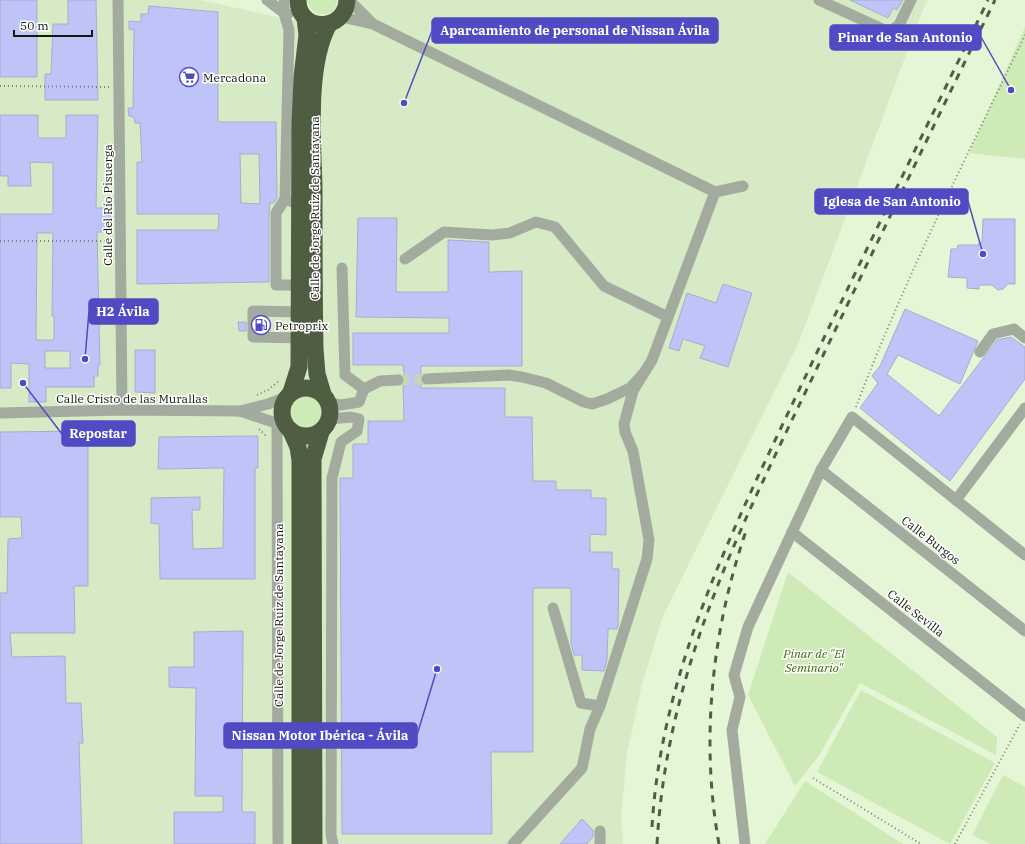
<svg xmlns="http://www.w3.org/2000/svg" width="1025" height="844" viewBox="0 0 1025 844" font-family="'IBM Plex Serif',serif">
	<rect width="100%" height="100%" fill="#e5f6d7"/>
	<polygon fill="#d6ebc5" points="0,0 200,0 286,19 337,25 356,4 357,0 928,0 922,12 799,342 662,618 642,685 627,753 621,817 623,844 0,844"/>
	<g fill="#ceeab7">
		<path d="M307,0h31l-4,10c-11,9 -24,4 -27,-10z"/>
		<polygon points="1025,27 1025,247 1025,159 969,153"/>
		<circle cx="306" cy="412" r="16"/>
		<polygon points="788,572 997,737 996,755 860,683 818,757 795,786 748,695"/>
		<polygon points="861,690 995,763 950,844 817,772"/>
		<polygon points="1003,775 1025,787 1025,844 990,844 972,835"/>
		<polygon points="805,781 903,844 765,844"/>
	</g>
	<g fill="#bec4f7" stroke="#a8accb" fill-rule="evenodd">
		<rect x="0" y="0" width="37" height="77"/>
		<polygon points="68,0 96,0 98,100 45,100 45,74 51,74 53,24 68,24"/>
		<polygon points="850,0 903,0 897,10 893,8 888,18"/>
		<path d="M149,6l69,6v110h58l1,76 -3,5h-4l-1,10v69l-132,2v-54h81l1,-16h-82v-52h5l-2,-39h-5l-1,-6 -5,-1 -1,-8h5l1,-78 -5,-1v-8l12,1v-8h7zM240,154h19l1,50 -19,-1z"/>
		<path d="M0,115h38v23h28v-23h32l-2,93h15v24h-14l3,133h-2v11h-4v11h-48v15h-17v-38l-18,-1v25h-11v-174h53v-51l-23,-1 1,24h-23v-10h-7l-1,-6zM37,233h16l-1,83h2v24h-18zM45,351h25v17h-25z"/>
		<polygon points="358,218 397,218 396,292 448,292 448,240 489,242 489,272 522,271 522,366 421,366 421,388 505,388 505,417 532,417 533,481 556,481 556,490 591,490 591,498 606,498 606,535 590,534 590,552 612,552 612,569 619,569 618,626 617,629 608,629 607,660 604,671 582,670 582,655 574,655 571,643 571,588 533,588 533,752 491,752 492,834 342,834 340,478 353,478 353,444 368,444 368,421 404,421 403,384 405,380 403,365 353,365 353,333 449,333 449,318 356,317"/>
		<polygon points="983,219 1015,219 1015,284 1008,284 1003,289 998,290 992,285 979,285 979,289 967,288 967,278 948,277 951,249 957,249 958,245 978,245 979,243 982,243"/>
		<polygon points="723,284 752,293 728,367 700,358 705,346 683,339 679,351 669,348 687,293 716,303"/>
		<polygon points="905,309 978,341 960,384 898,355 887,374 939,416 997,340 1011,337 1025,347 1025,379 950,481 860,408 878,383 872,376 880,366"/>
		<polygon points="238,322 246,322 246,331 239,331"/>
		<polygon points="135,350 155,350 155,393 135,392"/>
		<polygon points="88,431 88,586 74,586 75,633 10,633 12,657 65,656 66,703 81,703 83,743 79,743 82,844 0,844 0,593 7,593 8,539 22,538 21,517 0,517 0,432"/>
		<polygon points="258,436 258,468 255,468 255,579 160,579 159,524 151,523 151,498 200,497 200,510 192,510 193,549 223,548 224,468 158,469 159,437"/>
		<polygon points="243,631 242,812 255,812 255,844 174,844 174,812 223,812 223,796 195,796 196,688 169,687 169,667 194,667 194,632"/>
		<polygon points="582,819 593,830 593,837 587,844 560,844"/>
	</g>
	<g fill="none" stroke-linecap="round" stroke-linejoin="round">
		<polyline stroke="#c5d5b9" stroke-width="11" stroke-dasharray="11 5.5" stroke-linecap="butt" points="398,380 427,379"/>
		<g stroke="#798470" stroke-width="2" stroke-dasharray="1 3" stroke-linecap="butt">
			<polyline points="0,86 109,87"/>
			<polyline points="0,241 111,241"/>
			<polyline points="257,395 268,390 280,380"/>
			<path d="M856,407c48,-127 110,-249 169,-372"/>
			<polyline points="259,429 265,435 266,438"/>
			<polyline points="813,778 921,844"/>
			<polyline points="955,844 1020,724"/>
		</g>
		<g stroke="#a3ab9e" stroke-width="11">
			<polyline points="118,0 122,410"/>
			<polyline points="267,0 284,13 288,14"/>
			<polyline points="284,0 284,13 289,30 285,199 300,205"/>
			<polyline points="349,0 371,22"/>
			<polyline points="819,0 889,32 899,25 911,0"/>
			<polyline points="341,17 373,24 715,192 743,186"/>
			<polyline points="285,199 276,213 276,285 300,285"/>
			<polyline points="405,259 444,232 492,235 510,233 536,222 555,227 604,286 668,317"/>
			<polyline points="342,268 345,375 364,389"/>
			<polyline points="300,338 253,337 253,311 300,312"/>
			<polyline points="980,352 993,334 1014,329 1025,338"/>
			<polyline points="427,379 508,375 522,377 546,383 584,402 592,404 607,399 630,388 644,373 652,360 715,192"/>
			<polyline points="329,403 341,405 359,402 364,389 380,381 398,380"/>
			<polyline points="240,411 285,426"/>
			<polyline points="0,413 122,410 240,411 268,404 287,397"/>
			<polyline points="330,419 351,417 359,419 357,431 341,442 332,478 331,835 333,844"/>
			<polyline points="821,470 1025,631"/>
			<polyline points="956,500 1025,408"/>
			<polyline points="792,532 1025,716"/>
			<polyline points="553,608 581,703 600,706"/>
			<polyline points="278,844 277,423 282,412"/>
			<polyline points="513,844 582,768 590,729 600,706 647,559 649,540 633,451 625,432 624,424 633,391 644,373"/>
			<polyline points="600,844 600,831"/>
			<polyline points="745,844 732,730 740,697 734,675 748,627 821,470 852,417 1025,555"/>
		</g>
		<g stroke="#4f5d43" stroke-width="17">
			<path d="M298,0c0,32 47,33 49,0"/>
			<circle cx="306" cy="412" r="24"/>
			<polyline points="291,392 299,367 300,124 302,77 307,35 305,18"/>
			<path d="M323,394l-6,-20 -2,-25c-1,-54 -1,-107 -1,-161 -1,-47 -8,-123 15,-164"/>
			<polyline points="291,431 298,447 300,460 300,844"/>
			<polyline points="314,844 313,459 321,432"/>
		</g>
		<g stroke="#535c4b" stroke-width="3" stroke-dasharray="7 7" stroke-linecap="butt">
			<path d="M652,827c9,-156 81,-298 147,-437 62,-130 126,-260 189,-390"/>
			<path d="M657,844c10,-177 85,-319 160,-476 59,-123 118,-245 178,-368"/>
			<path d="M719,844c-19,-104 -7,-214 27,-313"/>
		</g>
	</g>
	<defs>
		<g id="supermarket-ring" transform="scale(1)"><circle r="9.5" fill="#fff" stroke="#504bc2" stroke-width="1.5"/><path d="M-6-5.5h2.5l.6 2H6L4.5 2H-2.5L-4.4-4H-6ZM-1.5 3.2a1.3 1.3 0 1 0 .1 0ZM3 3.2a1.3 1.3 0 1 0 .1 0Z" fill="#504bc2"/></g>
		<g id="fuel-ring" transform="scale(1)"><circle r="9.5" fill="#fff" stroke="#504bc2" stroke-width="1.5"/><path d="M-5.5-6h7V0h2V4h1.3V-2.5L3-4.5l.8-.8L6-3V5H2.5V1h-1V6h-7ZM-4.2-4.7v3.2H.2V-4.7Z" fill="#504bc2"/></g>
	</defs>
	<g fill-rule="evenodd">
		<use href="#supermarket-ring" x="189" y="77"/>
		<use href="#fuel-ring" x="261" y="325"/>
	</g>
	<g text-anchor="middle" dominant-baseline="central" stroke-width="3" stroke-linejoin="round" paint-order="stroke">
		<g font-size="12" fill="#12180d" stroke="#fff" text-anchor="start">
			<text x="203" y="77">Mercadona</text>
			<text x="275" y="325">Petroprix</text>
		</g>
		<g font-size="12" fill="#12180d" stroke="#fff">
			<text transform="translate(107 205) rotate(-90)">Calle del Río Pisuerga</text>
			<text transform="translate(314 208) rotate(-90)">Calle de Jorge Ruiz de Santayana</text>
			<text x="132" y="398">Calle Cristo de las Murallas</text>
			<text transform="translate(931 540) rotate(38)">Calle Burgos</text>
			<text transform="translate(916 613) rotate(38)">Calle Sevilla</text>
			<text transform="translate(278 615) rotate(-90)">Calle de Jorge Ruiz de Santayana</text>
		</g>
		<g font-size="12" font-style="italic" fill="#3e640b" stroke="#fff">
			<text x="814" y="653">Pinar de "El<tspan x="814" dy="14">Seminario"</tspan></text>
		</g>
	</g>
	<path fill="none" stroke="#504bc2" stroke-width="1.5" d="M404 103L432 31M1011 90L981 37M983 254L968 201M85 359L89 311M23 383L62 434M437 669L417 735"/>
	<g fill="#504bc2" stroke="#fff" stroke-width="1.5">
		<circle cx="404" cy="103" r="4"/>
		<circle cx="1011" cy="90" r="4"/>
		<circle cx="983" cy="254" r="4"/>
		<circle cx="85" cy="359" r="4"/>
		<circle cx="23" cy="383" r="4"/>
		<circle cx="437" cy="669" r="4"/>
	</g>
	<g fill="#504bc2" stroke="#504bc2" stroke-width="1.5">
		<rect x="432" y="18" width="286" height="25" rx="4"/>
		<rect x="830" y="25" width="151" height="25" rx="4"/>
		<rect x="815" y="189" width="153" height="25" rx="4"/>
		<rect x="89" y="299" width="69" height="25" rx="4"/>
		<rect x="62" y="421" width="73" height="25" rx="4"/>
		<rect x="224" y="723" width="193" height="25" rx="4"/>
	</g>
	<g font-size="13" text-anchor="middle" font-weight="bold" fill="#fff">
		<text x="575" y="35">Aparcamiento de personal de Nissan Ávila</text>
		<text x="905" y="42">Pinar de San Antonio</text>
		<text x="892" y="206">Iglesa de San Antonio</text>
		<text x="123" y="316">H2 Ávila</text>
		<text x="98" y="438">Repostar</text>
		<text x="320" y="740">Nissan Motor Ibérica - Ávila</text>
	</g>
	<path d="M14 30v6h78v-6" fill="none" stroke="#12180d" stroke-width="2"/>
	<text x="20" y="30" font-size="12" fill="#12180d" stroke="#ffffff" stroke-width="3" paint-order="stroke">50 m</text>
</svg>
